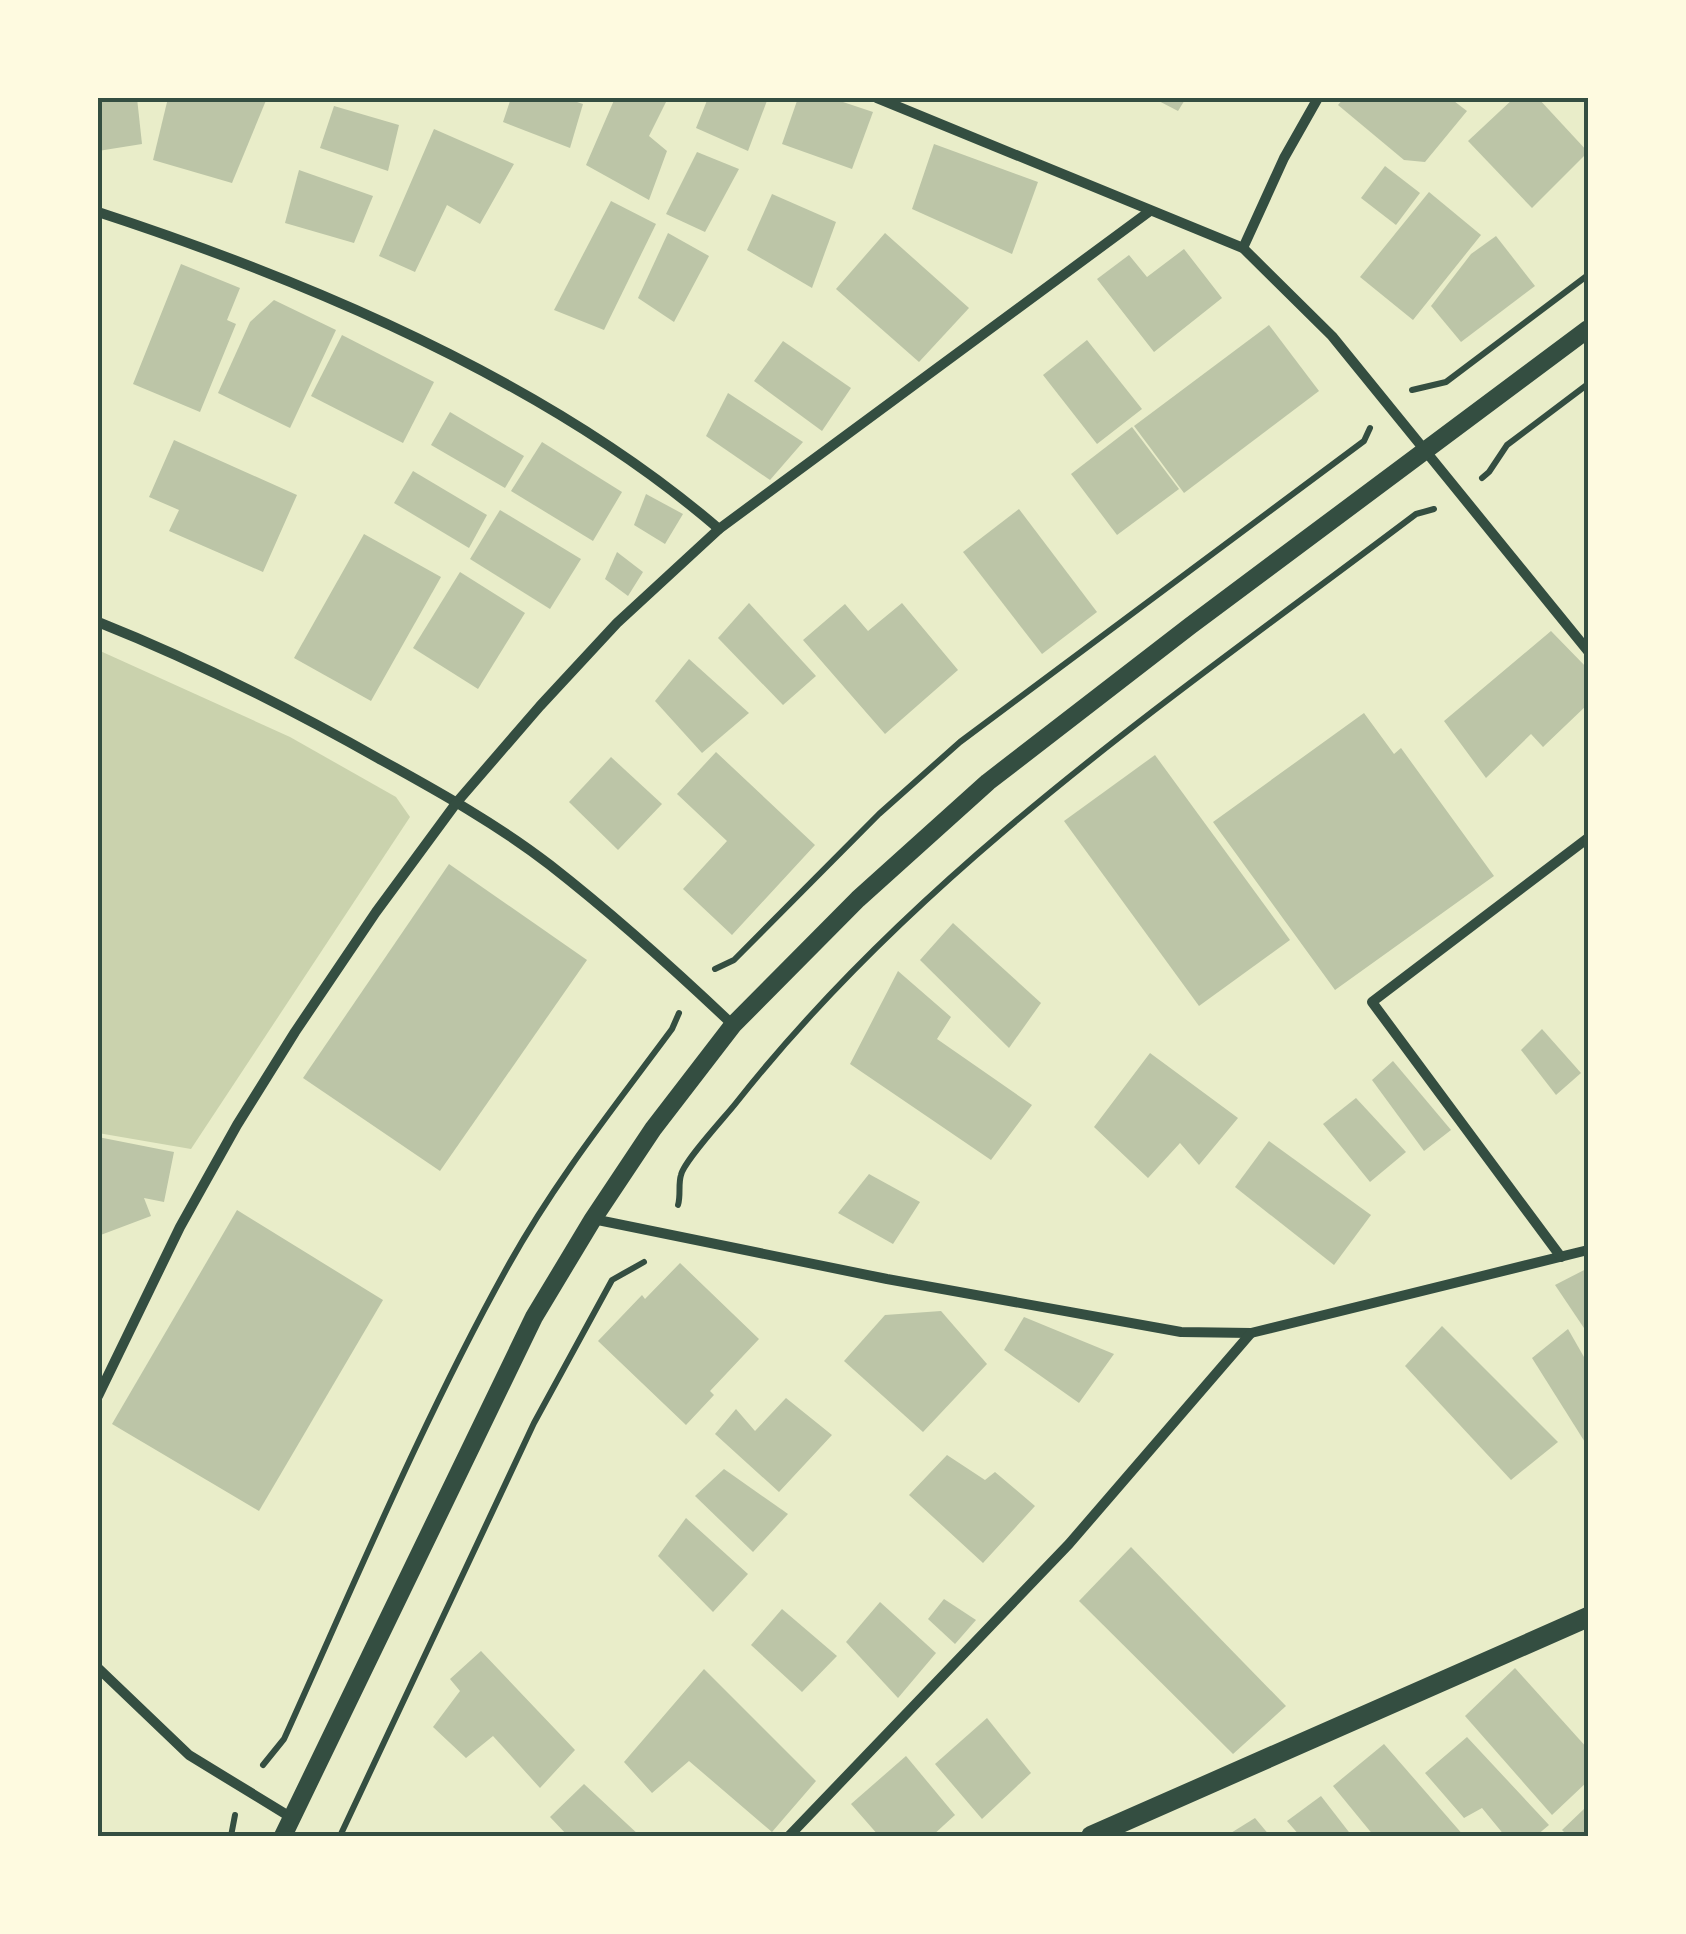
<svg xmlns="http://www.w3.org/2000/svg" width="1686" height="1934" viewBox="0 0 1686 1934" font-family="'Alegreya Sans',sans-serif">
	<rect width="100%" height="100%" fill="#e9edc9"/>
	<polygon fill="#cad2ad" points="98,650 290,737 396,797 410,817 191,1149 98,1133"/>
	<g fill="#bcc5a7">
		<polygon points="98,98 137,98 142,144 98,151"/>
		<polygon points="168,98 267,98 232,183 153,160"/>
		<polygon points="511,98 565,98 583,104 570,148 503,122"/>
		<polygon points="615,98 668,98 649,136 667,151 649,200 586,165"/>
		<polygon points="708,98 768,98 748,151 696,128"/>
		<polygon points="798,98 831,98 873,112 852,169 782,144"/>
		<polygon points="1153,98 1186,98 1178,111"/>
		<polygon points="1344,98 1450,98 1467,111 1425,162 1404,160 1338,105"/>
		<polygon points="1514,98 1538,98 1588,152 1532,208 1468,141"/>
		<polygon points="334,106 399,125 388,171 320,148"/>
		<polygon points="434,129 514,164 480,224 447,205 415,272 379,256"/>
		<polygon points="934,144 1038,182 1012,254 912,209"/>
		<polygon points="697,152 739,169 705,232 666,214"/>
		<polygon points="1385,166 1420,193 1396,225 1361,198"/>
		<polygon points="299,170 373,196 354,243 285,223"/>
		<polygon points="1429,192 1481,235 1413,320 1360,277"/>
		<polygon points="772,194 836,222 812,288 747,250"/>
		<polygon points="611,201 656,224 604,330 554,310"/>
		<polygon points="668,233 709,256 674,322 638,298"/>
		<polygon points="885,233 969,308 919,362 836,289"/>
		<polygon points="1496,236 1535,286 1461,342 1431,306 1471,254"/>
		<polygon points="1184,249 1222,298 1154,352 1097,279 1129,255 1147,277"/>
		<polygon points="181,264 240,288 227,320 236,324 200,412 133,384"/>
		<polygon points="274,300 336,330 290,428 218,393 250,322"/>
		<polygon points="1269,325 1319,391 1184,493 1134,426"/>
		<polygon points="342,335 434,382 403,443 311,396"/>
		<polygon points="1087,340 1142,409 1097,444 1043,375"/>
		<polygon points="783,341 851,388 822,431 754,381"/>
		<polygon points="728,393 803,442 770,480 706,436"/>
		<polygon points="450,412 524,456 505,488 431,445"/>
		<polygon points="1132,427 1179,489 1117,535 1071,474"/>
		<polygon points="174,440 297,495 263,572 169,531 179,510 149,497"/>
		<polygon points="542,442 622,492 593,541 511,491"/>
		<polygon points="413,471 487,515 469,548 394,503"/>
		<polygon points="646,494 683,514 665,544 634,525"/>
		<polygon points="1019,509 1097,612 1042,654 963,552"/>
		<polygon points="500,510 581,559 550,609 470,559"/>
		<polygon points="364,534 441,577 371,701 294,658"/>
		<polygon points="617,552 643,572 628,596 605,579"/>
		<polygon points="460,572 525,613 478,689 413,648"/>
		<polygon points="749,603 816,676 783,705 718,638"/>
		<polygon points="902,603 958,670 885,734 803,640 845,604 868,631"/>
		<polygon points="1551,631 1588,669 1588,704 1543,747 1531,734 1486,778 1444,721"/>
		<polygon points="689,659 749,713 702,753 655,701"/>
		<polygon points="1364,713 1394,754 1401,748 1494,876 1335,990 1213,822"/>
		<polygon points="716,752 815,845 732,935 683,889 727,841 677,794"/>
		<polygon points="1155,755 1290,940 1199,1006 1064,821"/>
		<polygon points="611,757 662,804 618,850 569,802"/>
		<polygon points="449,864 587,960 440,1171 303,1078"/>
		<polygon points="953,923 1041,1003 1009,1048 920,960"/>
		<polygon points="898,971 951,1017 937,1039 1032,1105 991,1160 850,1064"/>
		<polygon points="1542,1029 1581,1073 1556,1095 1521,1050"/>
		<polygon points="1150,1053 1238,1118 1199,1165 1180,1143 1148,1178 1094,1127"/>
		<polygon points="1393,1061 1451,1130 1424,1151 1372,1080"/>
		<polygon points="1356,1098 1406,1152 1370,1182 1323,1124"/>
		<polygon points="98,1137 174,1152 164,1202 144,1198 151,1216 98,1236"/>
		<polygon points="1269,1141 1371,1215 1334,1265 1235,1187"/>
		<polygon points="869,1174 920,1202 893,1244 838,1213"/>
		<polygon points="237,1210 383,1300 259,1511 112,1424"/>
		<polygon points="680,1263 759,1339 710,1391 714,1395 686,1425 598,1341 642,1295 645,1299"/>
		<polygon points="1588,1268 1588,1334 1555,1285"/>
		<polygon points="941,1311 987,1364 923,1432 844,1361 885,1315"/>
		<polygon points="1024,1317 1114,1354 1079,1403 1004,1350"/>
		<polygon points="1442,1326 1558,1442 1511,1480 1405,1366"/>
		<polygon points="1568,1329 1588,1364 1588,1447 1532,1358"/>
		<polygon points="786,1398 832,1435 779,1492 715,1434 736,1409 755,1431"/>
		<polygon points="947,1455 985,1480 995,1472 1035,1506 983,1563 909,1495"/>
		<polygon points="724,1469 788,1514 753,1552 695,1496"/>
		<polygon points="686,1518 748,1574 713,1612 658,1556"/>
		<polygon points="1131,1547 1286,1706 1233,1754 1079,1601"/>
		<polygon points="944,1599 976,1620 955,1644 928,1619"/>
		<polygon points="880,1602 936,1653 898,1698 846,1642"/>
		<polygon points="782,1609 837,1656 802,1692 751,1645"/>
		<polygon points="481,1651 575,1750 540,1788 493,1736 466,1758 433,1727 460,1691 450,1679"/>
		<polygon points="1515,1668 1588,1749 1588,1781 1552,1815 1465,1716"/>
		<polygon points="704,1669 816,1781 772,1832 689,1761 652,1793 624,1762"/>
		<polygon points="987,1718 1031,1773 982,1819 935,1764"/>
		<polygon points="1467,1737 1549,1825 1536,1836 1505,1836 1482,1808 1464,1818 1425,1773"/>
		<polygon points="1384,1744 1464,1836 1374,1836 1333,1786"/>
		<polygon points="906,1756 955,1815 932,1836 879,1836 851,1804"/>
		<polygon points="584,1784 640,1836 568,1836 550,1817"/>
		<polygon points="1321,1796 1352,1836 1300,1836 1287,1821"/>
		<polygon points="1585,1808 1588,1812 1588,1836 1568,1836 1562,1830"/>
		<polygon points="1255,1818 1270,1836 1226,1836"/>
	</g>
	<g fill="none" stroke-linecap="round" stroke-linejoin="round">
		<g stroke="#344e41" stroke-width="6">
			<polyline points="1412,390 1446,382 1588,275"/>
			<polyline points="1482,478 1489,472 1507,445 1588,384"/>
			<polyline points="715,969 734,960 879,814 960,742 1364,441 1370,428"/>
			<path d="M678,1205c3,-10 0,-21 3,-30 3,-14 44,-58 55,-72 187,-237 442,-409 680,-589l18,-5"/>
			<path d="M263,1765l21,-26c72,-159 140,-322 224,-473 47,-85 107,-160 164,-237l7,-16"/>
			<polyline points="231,1836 235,1815"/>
			<polyline points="340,1836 534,1423 612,1280 644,1262"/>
		</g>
		<g stroke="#344e41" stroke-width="10">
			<polyline points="877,98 1243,248 1332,336 1588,651"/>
			<path d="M98,212c211,69 452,171 621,317"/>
			<polyline points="1243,248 1284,158 1318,98"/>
			<path d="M98,622c98,39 193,87 285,139 58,32 115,64 167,104 64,50 124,104 183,160"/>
			<polyline points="593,1219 887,1279 1181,1332 1251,1333 1588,1250"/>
			<polyline points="1561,1257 1372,1002 1588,838"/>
			<polyline points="98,1396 180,1227 237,1125 295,1032 376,912 457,802 540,706 617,623 719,529 1150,211"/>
			<polyline points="98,1668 189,1755 292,1818"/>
			<polyline points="789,1836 1069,1544 1251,1333"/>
		</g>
		<polyline stroke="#344e41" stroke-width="18" points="283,1836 534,1317 593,1219 653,1129 733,1025 858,899 988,782 1190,626 1588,329"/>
		<polyline stroke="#344e41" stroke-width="20" points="1091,1836 1588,1617"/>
	</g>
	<rect width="1686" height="1934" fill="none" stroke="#fefae0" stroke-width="200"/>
	<rect x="100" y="100" width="1486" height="1734" fill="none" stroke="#344e41" stroke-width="4"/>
</svg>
